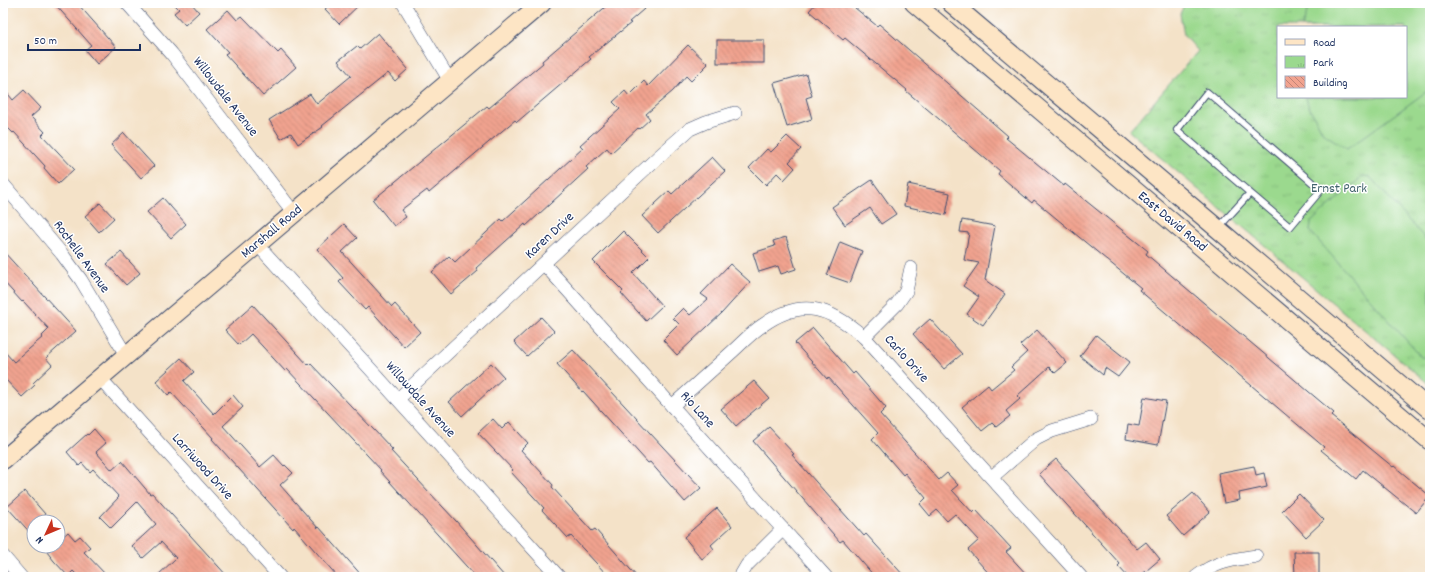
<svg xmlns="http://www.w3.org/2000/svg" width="1433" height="580" viewBox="0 0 1433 580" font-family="Dekko,sans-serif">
	<defs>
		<pattern id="park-tufts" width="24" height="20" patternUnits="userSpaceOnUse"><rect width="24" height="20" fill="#9bd98e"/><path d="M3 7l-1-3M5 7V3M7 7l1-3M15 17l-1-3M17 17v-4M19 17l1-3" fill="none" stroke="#85bb7d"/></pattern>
		<pattern id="building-back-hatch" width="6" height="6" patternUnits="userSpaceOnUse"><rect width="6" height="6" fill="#f1a38f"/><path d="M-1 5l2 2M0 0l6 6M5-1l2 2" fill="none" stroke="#c28578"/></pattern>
	</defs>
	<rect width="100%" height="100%" fill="#fff"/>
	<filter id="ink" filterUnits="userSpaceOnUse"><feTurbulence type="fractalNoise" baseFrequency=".025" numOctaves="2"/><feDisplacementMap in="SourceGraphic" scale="8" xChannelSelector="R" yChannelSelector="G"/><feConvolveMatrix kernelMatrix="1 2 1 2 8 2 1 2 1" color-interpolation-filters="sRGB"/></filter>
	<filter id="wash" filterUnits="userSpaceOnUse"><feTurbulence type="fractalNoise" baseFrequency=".012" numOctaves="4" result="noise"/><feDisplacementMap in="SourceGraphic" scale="16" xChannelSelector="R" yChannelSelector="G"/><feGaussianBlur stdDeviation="0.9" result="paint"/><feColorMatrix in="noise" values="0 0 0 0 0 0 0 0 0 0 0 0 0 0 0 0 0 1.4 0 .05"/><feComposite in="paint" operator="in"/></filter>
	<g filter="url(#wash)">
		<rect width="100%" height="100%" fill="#f4e2c8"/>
		<path fill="url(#park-tufts)" stroke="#5b8476" fill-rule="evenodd" d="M1185,3h245v382l-301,-254 69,-80 -14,-16 -4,-21zM1278,27h128v70h-128z"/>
		<g fill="#9bd98e" stroke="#5b8476">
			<polygon points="1310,3 1430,3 1430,89 1347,149 1323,133 1308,105 1306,97 1406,97 1406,27 1302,27"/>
			<polygon points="1363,176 1370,177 1430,244 1430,351 1422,358 1310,231 1311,222"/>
		</g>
		<g id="blocks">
			<g fill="url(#building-back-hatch)">
				<polygon points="54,3 77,3 116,47 97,64 85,50 91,45"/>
				<polygon points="173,3 191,3 199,12 185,25 174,13 179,9"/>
				<polygon points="332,3 361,3 339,24 325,9"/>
				<polygon points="610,3 651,3 629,22 631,23 589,57 591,59 517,122 515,120 429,193 427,190 401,210 406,217 394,226 373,200 487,106 489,108 543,63 542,61"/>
				<polygon points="816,3 849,3 877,26 879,24 1008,136 1006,138 1064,186 1065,184 1148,251 1146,254 1334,413 1331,416 1393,467 1394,466 1430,496 1416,513 1363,470 1356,479 1321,450 1324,447 1139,290 1141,288 1034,200 1032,203 998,174 1000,171 906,91 907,90 845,38 843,40 809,11"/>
				<polygon points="228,10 237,20 242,16 278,53 281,50 296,67 263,96 225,54 228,52 207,29"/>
				<polygon points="378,33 408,69 395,81 388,73 322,126 323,127 298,144 291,133 281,139 269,120 310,94 317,104 351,76 338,61 357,46 360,49"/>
				<rect x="717" y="40" width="47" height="23"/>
				<polygon points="688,45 708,64 691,81 686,76 673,91 646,114 650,119 639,129 638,128 611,153 607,148 586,167 588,169 526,226 525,224 476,268 478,271 451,294 432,272 449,256 455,262 501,219 503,221 583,148 580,145 620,109 613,102 625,91 629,96 644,81 648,86"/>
				<polygon points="806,74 812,96 806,98 812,119 787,127 774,83"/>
				<polygon points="3,88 13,100 24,90 41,108 31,117 45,132 42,135 74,169 58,184 44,168 45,166 14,132 13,133 3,123"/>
				<polygon points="124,133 154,166 141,178 111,145"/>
				<polygon points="787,136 801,149 789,162 795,168 784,180 777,173 766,185 749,168 767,149 771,152"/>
				<polygon points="712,157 725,171 658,233 642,216 669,191 672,194"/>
				<polygon points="872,180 896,214 881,224 870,208 845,225 832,207"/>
				<polygon points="908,184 950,193 946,215 904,206"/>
				<polygon points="163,198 186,224 171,238 147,212"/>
				<polygon points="100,203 114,218 99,232 85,216"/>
				<polygon points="962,220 995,226 985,280 1005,294 983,325 967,314 979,297 963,286 979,263 964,260 969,233 960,232"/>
				<polygon points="344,224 357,238 342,252 392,307 395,304 420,332 404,347 368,307 365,310 339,282 343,278 317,249"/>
				<polygon points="623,231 649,257 633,273 662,306 646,321 621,293 623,291 593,261"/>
				<polygon points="786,237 796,269 781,274 778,266 759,272 753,253 775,246 773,241"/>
				<polygon points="840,242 862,251 850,283 827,275"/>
				<polygon points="3,251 76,331 46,358 52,365 33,383 35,385 22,397 3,377 3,350 14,362 43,337 42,336 49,329 23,301 22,302 3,281"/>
				<polygon points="121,252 140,273 126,285 107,264"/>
				<polygon points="730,264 750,282 722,313 677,355 663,340 679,324 673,318 683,308 690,315 708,299 701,294"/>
				<polygon points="253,305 308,365 310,363 393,450 391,451 456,521 505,577 476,577 380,471 381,470 287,369 285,371 251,334 239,345 225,330"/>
				<polygon points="541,317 554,331 527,356 514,342"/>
				<polygon points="930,319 962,354 944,369 913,334"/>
				<polygon points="813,328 853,374 855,372 886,408 880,414 939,480 947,473 958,485 952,490 973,513 976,510 1011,548 1006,552 1029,577 992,577 968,550 979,540 955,514 947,521 937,510 930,516 920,504 926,498 905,473 903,475 872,439 878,433 828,377 827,379 795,343"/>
				<polygon points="1037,330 1067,363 1055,373 1049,367 1017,396 1020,399 1006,411 1010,416 996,427 992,423 982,431 962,407 988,385 991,389 1014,370 1011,367 1027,352 1020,345"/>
				<polygon points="1096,335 1130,362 1118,377 1105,368 1103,375 1080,356"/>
				<polygon points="573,350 701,488 685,502 650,462 648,463 583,391 582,392 557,364"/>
				<polygon points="181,358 194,372 184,381 214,414 233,395 243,407 223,426 260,467 274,455 284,466 285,465 293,473 280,485 318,528 319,527 363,577 338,577 294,527 293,529 212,439 213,438 171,392 168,395 156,381"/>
				<polygon points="491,363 504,377 462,416 449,402"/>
				<polygon points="754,381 769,398 736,426 721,409"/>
				<polygon points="1144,397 1166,401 1158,445 1126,439 1128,424 1139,426"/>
				<polygon points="493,419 502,429 509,422 528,443 521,450 553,485 552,487 592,531 595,529 637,577 609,577 571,536 568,538 542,510 544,508 511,472 513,470 478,433"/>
				<polygon points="769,427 794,454 792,455 864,536 866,534 905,577 875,577 843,540 840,542 753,441"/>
				<polygon points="94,429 106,443 96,452 112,470 122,461 150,494 152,493 228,577 156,577 176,558 161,542 143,558 132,546 156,524 137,502 111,528 100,517 119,497 93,469 90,472 82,463 79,466 67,452 87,434 88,435"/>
				<polygon points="1056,459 1137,549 1146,542 1160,559 1139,577 1128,577 1118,566 1120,564 1039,474"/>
				<polygon points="1254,466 1256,475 1264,473 1267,487 1239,493 1240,500 1224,503 1218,473"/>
				<polygon points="25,491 52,522 34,522 34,537 7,507"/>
				<polygon points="1193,493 1210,512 1183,536 1166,516"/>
				<polygon points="1299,494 1324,520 1306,537 1282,511"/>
				<polygon points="717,508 732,526 711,545 714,549 702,559 684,537"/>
				<polygon points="68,532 75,540 80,536 90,547 84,552 108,577 79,577 73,571 68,576 54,561 47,552 53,546 58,546 58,541"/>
				<polygon points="1294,552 1319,552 1319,577 1295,577"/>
			</g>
		</g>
	</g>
	<g filter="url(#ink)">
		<use href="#blocks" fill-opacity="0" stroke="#3c4a6e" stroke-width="1"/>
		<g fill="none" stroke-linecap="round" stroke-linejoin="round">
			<g stroke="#3c4a6e" stroke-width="8">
				<polyline id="lane" points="1219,227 1250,193 1177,130 1207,92 1321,190 1290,227 1250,193"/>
			</g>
			<g stroke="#3c4a6e" stroke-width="14">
				<g id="street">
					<polyline points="127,3 172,54 294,213"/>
					<polyline points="403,3 450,81"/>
					<polyline points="3,184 62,254 81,280 126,355"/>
					<polyline points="257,244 559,577"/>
					<polyline points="544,264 826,577"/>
					<polyline points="864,337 897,304 906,291 911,268"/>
					<polyline points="100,378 280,577"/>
					<polyline points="398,399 657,158 690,129 706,122 735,113"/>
					<path d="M672,406c20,-18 41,-37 61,-55 10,-9 19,-19 30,-26 40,-28 67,-17 101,12l217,240"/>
					<polyline points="992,477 1036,439 1052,431 1091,419"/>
					<polyline points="3,556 21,577"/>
					<polyline points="740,577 747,565 783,529"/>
					<path d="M1196,577c21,-16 35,-17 60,-21"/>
				</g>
			</g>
			<g stroke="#3c4a6e" stroke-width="20">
				<g id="secondary">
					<polyline points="914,3 1430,441"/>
					<polyline points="951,3 1218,229 1430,410"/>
					<polyline points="3,460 542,3"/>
				</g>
			</g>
			<use href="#lane" stroke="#fff" stroke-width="6"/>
			<use href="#street" stroke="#fff" stroke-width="13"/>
			<use href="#secondary" stroke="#fde5c5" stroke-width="18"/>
		</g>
	</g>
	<g text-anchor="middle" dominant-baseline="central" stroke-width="3" stroke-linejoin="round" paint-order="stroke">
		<g font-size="14" fill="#1b2f5e" stroke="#fff">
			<text transform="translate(225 97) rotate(52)">Willowdale Avenue</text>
			<text transform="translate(1172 222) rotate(40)">East David Road</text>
			<text transform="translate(272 232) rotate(-40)">Marshall Road</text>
			<text transform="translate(550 236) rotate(-43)">Karen Drive</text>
			<text transform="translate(81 257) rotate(54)">Rochelle Avenue</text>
			<text transform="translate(906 359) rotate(48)">Carlo Drive</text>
			<text transform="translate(420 400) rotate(48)">Willowdale Avenue</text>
			<text transform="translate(697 410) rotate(48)">Rio Lane</text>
			<text transform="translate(202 467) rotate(48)">Larriwood Drive</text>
		</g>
		<g font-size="14" fill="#41626c" stroke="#fff">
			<text x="1339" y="189">Ernst Park</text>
		</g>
	</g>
	<rect width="1433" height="580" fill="none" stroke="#fff" stroke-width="16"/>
	<rect x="1277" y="26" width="130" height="72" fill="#ffffff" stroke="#a4acbf"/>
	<rect x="1285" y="39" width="20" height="6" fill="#fde5c5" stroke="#a4acbf"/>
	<text x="1313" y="46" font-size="12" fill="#1b2f5e">Road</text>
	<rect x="1285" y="56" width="20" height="12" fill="url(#park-tufts)" stroke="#a4acbf"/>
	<text x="1313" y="66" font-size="12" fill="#1b2f5e">Park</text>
	<rect x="1285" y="76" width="20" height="12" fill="url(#building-back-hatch)" stroke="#a4acbf"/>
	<text x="1313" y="86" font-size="12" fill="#1b2f5e">Building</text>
	<g transform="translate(46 534) rotate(226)"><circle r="19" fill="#ffffff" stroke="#a4acbf"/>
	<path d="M0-3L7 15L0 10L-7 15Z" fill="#c8321e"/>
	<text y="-6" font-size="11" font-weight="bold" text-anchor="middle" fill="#1b2f5e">N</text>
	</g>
	<path d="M28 44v6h112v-6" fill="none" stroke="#1b2f5e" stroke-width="2"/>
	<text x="34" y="44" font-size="12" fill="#1b2f5e" stroke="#ffffff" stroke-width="3" paint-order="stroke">50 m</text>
</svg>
